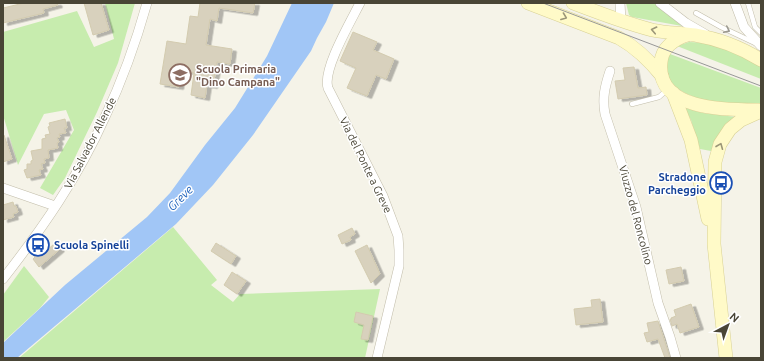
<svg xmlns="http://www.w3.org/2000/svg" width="764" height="361" viewBox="0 0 764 361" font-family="Ubuntu,sans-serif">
	<defs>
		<filter id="shadow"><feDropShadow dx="4.5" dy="2.5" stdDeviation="0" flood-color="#0004"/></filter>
	</defs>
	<rect width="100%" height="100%" fill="#f5f3e8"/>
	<g fill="#c7ecae">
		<polygon points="105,3 135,3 118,63 97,112 65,178 53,195 40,188 74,130 66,110 44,114 18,165 3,115 3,32 77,11 94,47 114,39"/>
		<polygon points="626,3 655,3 682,26 632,17 629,15"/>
		<path d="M689,42c26,0 50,12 72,25v12l-84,-33z"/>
		<path d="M670,54l91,34v16c-14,-1 -30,0 -44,-2 -25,-3 -62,-16 -47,-48z"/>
		<path d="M685,108l18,5 33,4c-13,9 -20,20 -25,34l-11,-2 -9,-29z"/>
		<polygon points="173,227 217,280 211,285 233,302 240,294 380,289 365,358 19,358"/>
		<polygon points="24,266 49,297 40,308 3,342 3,295"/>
	</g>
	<polygon fill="#a1c6f6" points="292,3 334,3 326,22 317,38 311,51 253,135 213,185 176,224 17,358 3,358 3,343 65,285 147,217 170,193 205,145 235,108 267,56"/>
	<g fill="#d8d1bd" stroke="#d3cbaf" filter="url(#shadow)">
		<polygon points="24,3 57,3 58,5 43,9 44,13 3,23 3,8"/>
		<polygon points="84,3 101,3 109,30 93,35"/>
		<polygon points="200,3 255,3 253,13 219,8 217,21 210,19 206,45 232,49 230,64 217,62 213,86 207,85 205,98 191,95 194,73 182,70 179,87 160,84 167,41 186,44 190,16 198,17"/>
		<polygon points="353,32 377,42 373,50 394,59 386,79 376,75 367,96 347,88 356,68 340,61"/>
		<polygon points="634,67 638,88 646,87 647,95 618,99 615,81 625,80 623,68"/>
		<polygon points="65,119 67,128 64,128 66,133 59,134 60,137 57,138 59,142 57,143 58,148 48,150 49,158 44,159 45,163 41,164 43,169 39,170 41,175 27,178 24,170 27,169 27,164 31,164 31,161 33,160 31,151 42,149 42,139 46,138 45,135 50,134 48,127 50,126 49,123"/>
		<polygon points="3,135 4,135 12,159 3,162"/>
		<polygon points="13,202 14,206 16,206 18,212 13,214 14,217 3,220 3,205"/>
		<polygon points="352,228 355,234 350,237 351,240 342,244 338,235"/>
		<polygon points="55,243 60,249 39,267 33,259 35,257 33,254 40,248 44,253"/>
		<polygon points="216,243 236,256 231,264 211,251"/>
		<polygon points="367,245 380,274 371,283 355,251"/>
		<polygon points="681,267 684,281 669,284 666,270"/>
		<polygon points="232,272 246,281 237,294 224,285"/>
		<polygon points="600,299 603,322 576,325 574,309 592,307 591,300"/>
		<polygon points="691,304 699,327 680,333 677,324 672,326 670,319 672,319 671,318 676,316 674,310"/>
		<polygon points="356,312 373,316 368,340 361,339 364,325 354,322"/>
		<polygon points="658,321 664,339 670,358 665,358 658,339 647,342 644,333 649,332 647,323"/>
	</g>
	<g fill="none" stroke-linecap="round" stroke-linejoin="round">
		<g stroke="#c2bdaa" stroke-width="5.5">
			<g id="service">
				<polyline points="748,3 755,27 761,33"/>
				<polyline points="696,13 721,27 755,43"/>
				<polyline points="632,104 659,97 668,89"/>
			</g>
		</g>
		<g stroke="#c2bdaa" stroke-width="10">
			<g id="minor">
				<path d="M360,3c-9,18 -38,67 -32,85l55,108 15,40 1,14v16l-22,92"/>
				<polyline points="620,3 621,21"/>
				<polyline points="660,3 686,23 705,34"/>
				<polyline points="735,3 744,27 761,46"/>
				<path d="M610,71c-5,15 -8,27 -5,43l31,93 22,96 12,34 6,21"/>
				<polyline points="3,188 55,206"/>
				<path d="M3,279c39,-50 76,-103 102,-162 17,-36 31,-75 42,-114"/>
			</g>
		</g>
		<g stroke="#d8d195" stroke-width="14">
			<g id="secondary">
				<path d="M528,3l91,35c18,10 30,22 43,38"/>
				<path d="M573,3c26,10 52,20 79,27 15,3 29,3 43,5 25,4 45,12 66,25"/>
				<path d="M687,35c-13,4 -25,13 -26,27 -6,49 67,48 98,48"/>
				<polyline points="673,93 691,140 708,219"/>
				<polyline points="726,358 714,244 715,162 720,144 730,129 741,120 761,111"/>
			</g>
		</g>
		<use href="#service" stroke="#fff" stroke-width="4.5"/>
		<use href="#minor" stroke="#fff" stroke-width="9"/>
		<use href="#secondary" stroke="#fffac8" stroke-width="13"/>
		<polyline stroke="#989898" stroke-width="1" points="543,3 761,86"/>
	</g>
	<defs><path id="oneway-chevron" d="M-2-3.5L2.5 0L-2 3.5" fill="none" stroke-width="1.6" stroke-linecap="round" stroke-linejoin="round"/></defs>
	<g stroke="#9b9678">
		<use href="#oneway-chevron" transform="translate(564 17) rotate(21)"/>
		<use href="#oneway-chevron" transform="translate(654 30) rotate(-168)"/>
		<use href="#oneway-chevron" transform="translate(720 146) rotate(-68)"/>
	</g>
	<use stroke="#9b9990" href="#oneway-chevron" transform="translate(727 30) rotate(26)"/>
	<defs>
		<g id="school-ring" transform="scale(1.15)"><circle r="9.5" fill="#fff" stroke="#8d6e63" stroke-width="1.5"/><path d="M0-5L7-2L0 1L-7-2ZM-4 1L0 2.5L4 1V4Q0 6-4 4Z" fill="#8d6e63"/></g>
		<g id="bus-ring" transform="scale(1.15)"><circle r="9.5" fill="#fff" stroke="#1a4fb4" stroke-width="1.5"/><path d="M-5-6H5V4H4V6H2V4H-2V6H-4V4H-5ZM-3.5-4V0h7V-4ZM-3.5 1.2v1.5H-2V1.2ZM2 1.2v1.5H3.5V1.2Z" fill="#1a4fb4"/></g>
	</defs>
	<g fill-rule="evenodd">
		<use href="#school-ring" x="180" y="75"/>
		<use href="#bus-ring" x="721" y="183"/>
		<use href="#bus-ring" x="38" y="245"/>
	</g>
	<g text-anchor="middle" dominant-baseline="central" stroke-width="3" stroke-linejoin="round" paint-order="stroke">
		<g font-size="11" font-weight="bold" fill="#785e54" stroke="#fff" text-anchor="start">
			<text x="196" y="69">Scuola Primaria<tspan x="196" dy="13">"Dino Campana"</tspan></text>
		</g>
		<g font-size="11" fill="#494536" stroke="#fff">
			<text transform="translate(90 143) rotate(-63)">Via Salvador Allende</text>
			<text transform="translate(366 165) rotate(64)">Via del Ponte a Greve</text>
			<text transform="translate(636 215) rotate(75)">Viuzzo del Roncolino</text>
		</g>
		<g font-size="11" font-weight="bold" fill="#164399" stroke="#fff" text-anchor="end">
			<text x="706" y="177">Stradone<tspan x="706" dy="13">Parcheggio</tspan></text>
			<text x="54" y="245" text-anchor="start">Scuola Spinelli</text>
		</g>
		<g font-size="12" font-style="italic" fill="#2667be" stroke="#fff">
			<text transform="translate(180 198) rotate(-45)">Greve</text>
		</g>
	</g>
	<rect width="764" height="361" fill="none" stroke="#494536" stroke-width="8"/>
	<g transform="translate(728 325) rotate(41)" stroke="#ffffff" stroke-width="3" paint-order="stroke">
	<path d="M0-3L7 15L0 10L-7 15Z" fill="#494536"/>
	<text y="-6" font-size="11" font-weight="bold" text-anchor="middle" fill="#494536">N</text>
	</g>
</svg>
